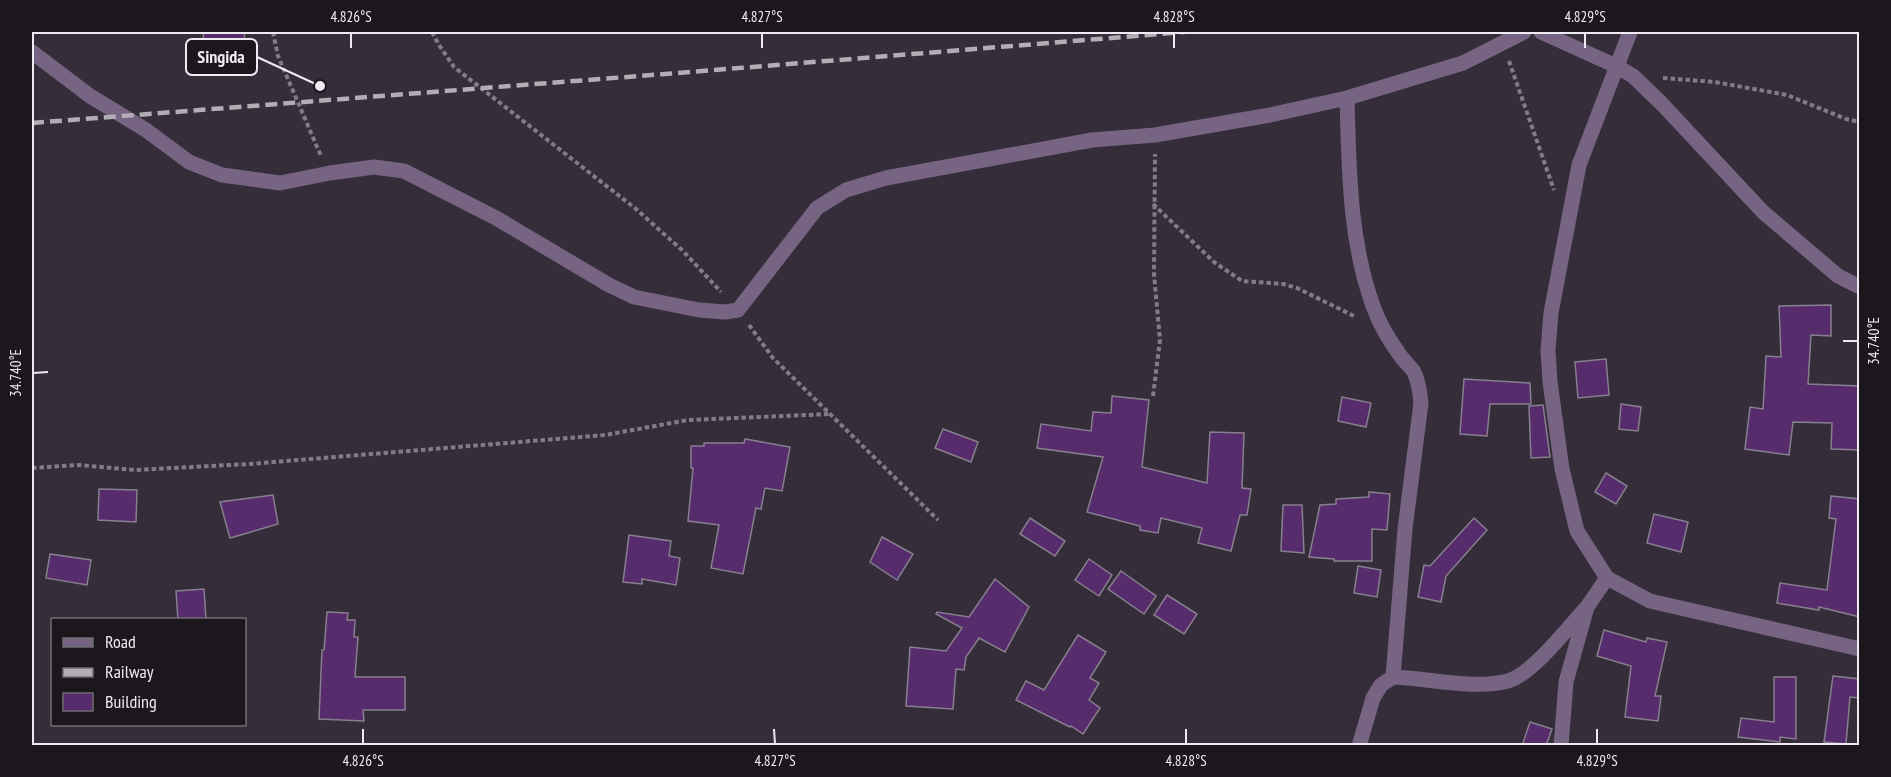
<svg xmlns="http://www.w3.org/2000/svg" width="1891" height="777" viewBox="0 0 1891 777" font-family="'PT Sans Narrow',sans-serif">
	<rect width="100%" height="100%" fill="#352e3a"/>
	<g fill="#562c6d" stroke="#877f8d" stroke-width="1.5">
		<polygon points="203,32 244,32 247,58 206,62"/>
		<polygon points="1831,305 1831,336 1811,335 1808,384 1860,386 1860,450 1831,449 1832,423 1793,422 1789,455 1745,449 1750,407 1763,409 1766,356 1781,357 1779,306"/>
		<polygon points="1606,359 1609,395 1578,398 1575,362"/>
		<polygon points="1464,379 1530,383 1531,404 1490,404 1487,436 1460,434"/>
		<polygon points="1112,396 1149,400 1142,467 1207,483 1210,432 1244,433 1242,488 1251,489 1247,515 1240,515 1231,551 1198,543 1202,528 1161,518 1158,533 1140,530 1140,526 1087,512 1103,457 1037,448 1041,424 1091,431 1093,412 1111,413"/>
		<polygon points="1342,397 1371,403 1366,427 1338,421"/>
		<polygon points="1621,404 1641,407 1638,431 1619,429"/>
		<polygon points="1543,405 1550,457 1531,458 1529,406"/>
		<polygon points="943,429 978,442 971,462 935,448"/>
		<polygon points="745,439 790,447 782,491 765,488 761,509 756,508 743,574 711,568 719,525 688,521 693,468 691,468 691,446 704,446 704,443 744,443"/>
		<polygon points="1606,473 1627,486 1616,504 1595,492"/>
		<polygon points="99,489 137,490 136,522 98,520"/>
		<polygon points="1369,492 1390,494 1387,530 1372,529 1372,561 1334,561 1334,559 1309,557 1320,505 1336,504 1336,499 1369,497"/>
		<polygon points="273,495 278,524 230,538 220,502"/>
		<polygon points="1831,496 1860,499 1860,617 1819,607 1819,610 1777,603 1780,583 1827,590 1836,519 1829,518"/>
		<polygon points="1283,505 1302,505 1304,553 1281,551"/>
		<polygon points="1654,514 1688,522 1681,552 1647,543"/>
		<polygon points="1030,518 1065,541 1055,556 1020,534"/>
		<polygon points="1474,518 1487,530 1446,576 1441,602 1418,597 1424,565 1430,566"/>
		<polygon points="629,535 671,541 669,556 680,558 676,585 642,579 642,584 623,582"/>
		<polygon points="882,537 913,554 897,580 870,562"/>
		<polygon points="50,554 91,560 87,585 46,578"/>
		<polygon points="1089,559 1112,575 1099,596 1075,580"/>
		<polygon points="1358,566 1381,570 1377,597 1354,593"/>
		<polygon points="1121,571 1156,596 1144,614 1108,589"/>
		<polygon points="995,579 1029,607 1005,652 979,638 966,657 964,670 956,669 953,709 906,706 910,647 946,651 962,628 936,614 937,612 969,617"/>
		<polygon points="204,589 206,620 178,620 176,591"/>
		<polygon points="1167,595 1197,614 1184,634 1154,615"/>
		<polygon points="327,612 348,613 347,620 355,620 354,637 358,637 355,677 405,677 405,710 363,710 364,721 319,719 322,650 324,650"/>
		<polygon points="1604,630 1646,642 1647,638 1667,642 1655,696 1661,696 1658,721 1625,717 1631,666 1597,656"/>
		<polygon points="1078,635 1106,652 1090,678 1099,683 1089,700 1100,708 1083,734 1071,726 1070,727 1016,700 1026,681 1044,690"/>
		<polygon points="1833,676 1860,679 1860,698 1850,697 1846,744 1824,742"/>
		<polygon points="1774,677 1796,677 1796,739 1780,737 1780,742 1738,737 1741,718 1774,722"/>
		<polygon points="1530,722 1552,729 1546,746 1522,746"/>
	</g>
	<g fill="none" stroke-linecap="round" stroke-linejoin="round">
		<g stroke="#837c87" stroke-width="4" stroke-dasharray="4.5 3" stroke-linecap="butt">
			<polyline points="273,32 278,56 321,156"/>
			<polyline points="432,32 439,45 454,67 636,209 682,250 721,292"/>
			<polyline points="1509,61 1554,190"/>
			<polyline points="1663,78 1715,82 1787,95 1846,119 1860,122"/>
			<polyline points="1153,204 1214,262 1242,281 1283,284 1297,288 1356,317"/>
			<polyline points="749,325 773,358 938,520"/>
			<polyline points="1153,396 1160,340 1154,274 1155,154"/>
			<polyline points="32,468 79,465 135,470 249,464 605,435 688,420 831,414"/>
		</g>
		<g stroke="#776483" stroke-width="15">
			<polyline points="1541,32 1616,66 1633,76 1662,104 1763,212 1838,276 1860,287"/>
			<polyline points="32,52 90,96 146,130 189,162 222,175 280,183 330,173 374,167 404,171 496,218 609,285 634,297 699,310 725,312 738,310 817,208 846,190 886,178 1092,140 1155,135 1270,115 1347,98 1463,63 1524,32"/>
			<path d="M1347,98c2,70 2,141 26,208 7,20 17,35 29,52 4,5 9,9 12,14 5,10 6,21 7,31l-16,126 -12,148"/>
			<polyline points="1607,578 1650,601 1860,649"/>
			<path d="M1359,746l14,-48 8,-13 12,-8c35,1 81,13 115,4 24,-7 60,-53 77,-72"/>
			<polyline points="1561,746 1566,682 1587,607 1607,578 1577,531 1562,469 1550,382 1548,350 1551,313 1579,165 1630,32"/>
		</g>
		<polyline stroke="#b3adb6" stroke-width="4.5" stroke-dasharray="12 6" stroke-linecap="butt" points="32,123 665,74 1185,32"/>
	</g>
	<path fill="none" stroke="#f0ebf3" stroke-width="2" d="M351,33v15M762,33v15M1174,33v15M1585,33v15M1843,341h15M33,373l15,-1M363,729v15M774,729l1,15M1186,729v15M1597,729v15"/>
	<path fill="none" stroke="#f0ebf3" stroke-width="2" d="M320 86L257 57"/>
	<circle fill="#f0ebf3" stroke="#1b171d" stroke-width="2" cx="320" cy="86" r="6"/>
	<rect fill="#1b171d" stroke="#f0ebf3" stroke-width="2" x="186" y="39" width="71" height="36" rx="6"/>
	<g font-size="18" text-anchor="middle" font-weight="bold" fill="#f0ebf3">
		<text x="221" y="63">Singida</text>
	</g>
	<rect width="1891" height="777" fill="none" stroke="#1b171d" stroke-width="66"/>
	<rect x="51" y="618" width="195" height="108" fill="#1b171d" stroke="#706c73" stroke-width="1.5"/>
	<rect x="63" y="638" width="30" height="9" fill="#776483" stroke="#706c73" stroke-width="1.5"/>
	<text x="105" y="648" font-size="18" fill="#f0ebf3">Road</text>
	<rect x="63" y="668" width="30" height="9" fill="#b3adb6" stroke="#706c73" stroke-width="1.5"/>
	<text x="105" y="678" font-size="18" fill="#f0ebf3">Railway</text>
	<rect x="63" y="693" width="30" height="18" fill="#562c6d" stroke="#706c73" stroke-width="1.5"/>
	<text x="105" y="708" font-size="18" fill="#f0ebf3">Building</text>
	<rect x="33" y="33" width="1825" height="711" fill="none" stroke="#f0ebf3" stroke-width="2"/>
	<g font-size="15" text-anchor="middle" fill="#f0ebf3">
		<text x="351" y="22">4.826°S</text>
		<text x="762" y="22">4.827°S</text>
		<text x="1174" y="22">4.828°S</text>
		<text x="1585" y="22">4.829°S</text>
		<text transform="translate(1874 341) rotate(-90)" y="5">34.740°E</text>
		<text transform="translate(16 373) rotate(-90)" y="5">34.740°E</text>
		<text x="363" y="766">4.826°S</text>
		<text x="775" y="766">4.827°S</text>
		<text x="1186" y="766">4.828°S</text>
		<text x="1597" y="766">4.829°S</text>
	</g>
</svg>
